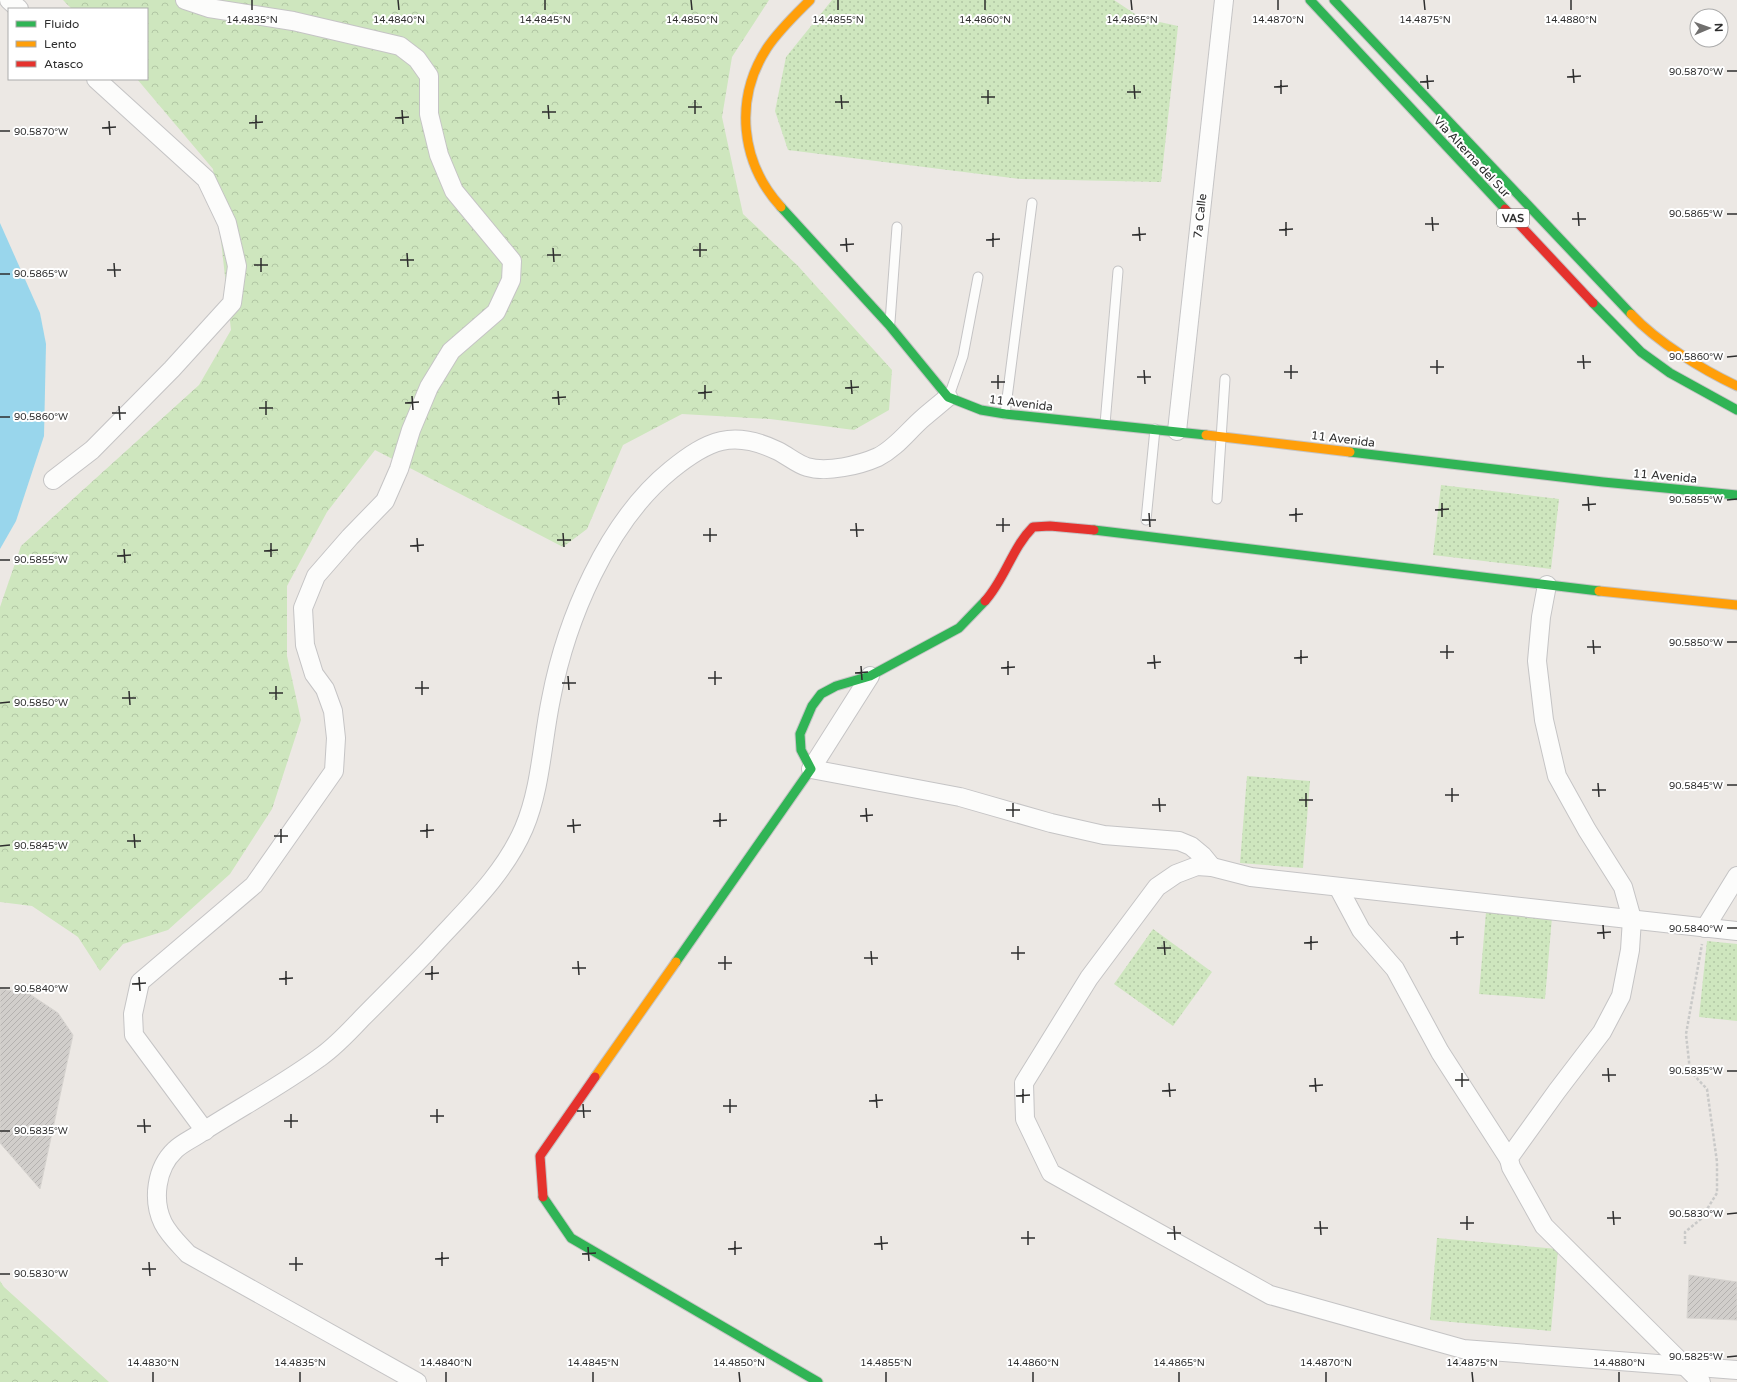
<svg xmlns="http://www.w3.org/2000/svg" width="1737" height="1382" viewBox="0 0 1737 1382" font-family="'Varela Round',sans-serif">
	<defs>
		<pattern id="grass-dots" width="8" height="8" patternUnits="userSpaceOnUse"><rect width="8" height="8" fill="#cee6be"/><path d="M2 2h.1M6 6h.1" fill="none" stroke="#b1c6a4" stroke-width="1.8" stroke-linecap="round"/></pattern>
		<pattern id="forest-crowns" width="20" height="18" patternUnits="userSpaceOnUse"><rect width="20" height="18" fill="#cee6be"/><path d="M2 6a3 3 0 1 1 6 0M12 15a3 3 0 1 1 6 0" fill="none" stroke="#b1c6a4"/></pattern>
		<pattern id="building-hatch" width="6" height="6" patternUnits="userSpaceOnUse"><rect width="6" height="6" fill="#d1cecb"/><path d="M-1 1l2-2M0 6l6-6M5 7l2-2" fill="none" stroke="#b4b1af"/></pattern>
	</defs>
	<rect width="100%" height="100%" fill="#ece8e4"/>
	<g fill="url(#grass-dots)">
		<polygon points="832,0 1114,0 1141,18 1178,26 1161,182 1021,179 788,150 775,111 786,57"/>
		<polygon points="1441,485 1559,499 1551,569 1433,555"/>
		<polygon points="1247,776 1310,781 1303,868 1240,863"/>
		<polygon points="1486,912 1552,917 1545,999 1479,994"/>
		<polygon points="1153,929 1212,972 1173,1026 1114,984"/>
		<polygon points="1707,941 1737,944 1737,1021 1699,1017"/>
		<polygon points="1437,1238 1558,1249 1551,1331 1430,1320"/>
	</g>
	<g fill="url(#forest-crowns)">
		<polygon points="63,0 769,0 732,57 722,117 743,214 798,266 892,370 889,410 854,430 770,419 682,414 623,445 587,529 563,547 375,450 327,512 287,586 287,656 301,720 272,809 230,874 168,930 123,944 100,971 78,937 32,906 0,902 0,607 21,546 199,385 231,330 213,169 137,79 147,79 147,9 72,9"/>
		<polygon points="0,1281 4,1287 109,1382 0,1382"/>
	</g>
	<polygon fill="#99d6ec" points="0,223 40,313 46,344 44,436 16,521 0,549"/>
	<g fill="url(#building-hatch)" stroke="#d7d4d0">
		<polygon points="0,989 28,993 58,1013 73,1035 40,1189 0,1143"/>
		<polygon points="1689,1275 1737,1282 1737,1320 1687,1318"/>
	</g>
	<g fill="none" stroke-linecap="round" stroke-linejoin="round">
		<g stroke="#c5c4c5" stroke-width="11">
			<g id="lane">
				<polyline points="890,322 897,227"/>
				<polyline points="949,396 963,356 978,277"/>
				<polyline points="1005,414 1032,203"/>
				<polyline points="1105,424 1118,271"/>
				<polyline points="1217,499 1225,379"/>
				<polyline points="1146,520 1155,429"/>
			</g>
		</g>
		<g stroke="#c5c4c5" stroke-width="20">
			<g id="street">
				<polyline points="9,0 19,9"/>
				<polyline points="185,0 209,8 293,21 400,46 417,59 429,76 429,114 439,155 454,191 512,261 511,280 496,312 451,351 429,387 411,430 399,469 385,501 350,537 316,576 303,608 305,645 314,674 325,689 333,711 336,738 334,771 254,885 140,982 133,1014 134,1035 205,1131"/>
				<polyline points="1177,431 1224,0"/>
				<polyline points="53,480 92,450 172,369 232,303 237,266 227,223 206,179 96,79"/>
				<polyline points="1547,585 1541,617 1537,661 1544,720 1557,776 1587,830 1623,887 1632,919 1630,950 1621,996 1602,1032 1557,1091 1511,1155 1509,1159 1511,1167 1544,1226 1701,1382"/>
				<polyline points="870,676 811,769 960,797 1051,823 1104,835 1179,841 1191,846 1203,856 1212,867"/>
				<polyline points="1338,887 1361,930 1395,969 1440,1052 1509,1159"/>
				<polyline points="1705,928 1737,876"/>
				<polyline points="1737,931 1251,877 1212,867 1197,866 1176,874 1157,887 1089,978 1024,1083 1025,1119 1051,1173 1270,1295 1463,1349 1737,1370"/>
				<path d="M417,1382l-229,-128c-9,-10 -19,-19 -25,-31 -11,-23 -7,-55 12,-73 7,-7 19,-12 27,-18 39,-25 80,-47 117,-74 16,-11 30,-26 43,-40 22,-22 44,-44 65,-66 35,-39 76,-75 97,-124 17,-40 18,-86 27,-129 15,-79 56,-177 120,-229 37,-30 62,-41 107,-19 10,5 19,13 29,16 20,6 53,-2 71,-10 18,-9 30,-26 45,-39 8,-7 17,-14 25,-21"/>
			</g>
		</g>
		<g stroke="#c5c4c5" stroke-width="11">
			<g id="fast">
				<polyline points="1310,0 1505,209"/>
				<polyline points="1334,0 1631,314"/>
				<polyline points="781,207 889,325 948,397 981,410 1005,414 1206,435"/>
				<polyline points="1593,303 1641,352 1670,373 1737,410"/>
				<polyline points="1350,452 1603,482 1737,495"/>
				<polyline points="1094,530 1599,591"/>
				<polyline points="676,962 811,769 801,750 800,734 812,706 821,694 836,686 870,676 959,628 985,601"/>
				<polyline points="543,1197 571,1238 818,1382"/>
			</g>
		</g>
		<g stroke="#c5c4c5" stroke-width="11">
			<g id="slow">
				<path d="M781,207c-41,-45 -47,-108 -14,-159 12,-18 28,-33 43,-48"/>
				<path d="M1631,314c26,28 72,56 106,72"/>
				<polyline points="1206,435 1350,452"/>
				<polyline points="1599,591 1737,605"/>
				<polyline points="595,1077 676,962"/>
			</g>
		</g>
		<g stroke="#c5c4c5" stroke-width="11">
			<g id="jam">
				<polyline points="1505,209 1593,303"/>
				<path d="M985,601c20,-22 27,-53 48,-74l17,-1 44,4"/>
				<polyline points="543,1197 540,1156 595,1077"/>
			</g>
		</g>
		<polyline stroke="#c9c9c8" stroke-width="2.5" stroke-dasharray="3 2" stroke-linecap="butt" points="1685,1244 1685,1232 1701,1219 1717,1193 1717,1162 1707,1089 1690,1071 1686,1034 1702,944"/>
		<use href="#lane" stroke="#fcfcfb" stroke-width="9"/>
		<use href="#street" stroke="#fcfcfb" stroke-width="18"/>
		<use href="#fast" stroke="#30b455" stroke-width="9"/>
		<use href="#slow" stroke="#ff9f0a" stroke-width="9"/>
		<use href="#jam" stroke="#e5322d" stroke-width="9"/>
	</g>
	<path fill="none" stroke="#2e2e2e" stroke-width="1.5" d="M252,0v10M398,0l1,10M545,0v10M691,0l1,10M838,0v10M985,0v10M1131,0l1,10M1278,0v10M1424,0l1,10M1571,0v10M1573,69l1,14M1727,71h10M1427,75l1,14M1567,77l14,-1M1281,80v14M1420,82l14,-1M1134,85l1,14M1274,87l14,-1M988,90v14M1127,92h14M841,95l1,14M981,97h14M695,100v14M835,102h14M548,105l1,14M688,107h14M402,110l1,14M542,112h14M256,115v14M395,118l14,-1M109,121l1,14M249,123l14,-1M102,128l14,-1M0,131h10M1578,212l1,14M1727,214h10M1432,217l1,14M1572,219h14M1286,222v14M1425,224h14M1139,227l1,14M1279,230l14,-1M993,233v14M1132,235l14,-1M846,238l1,14M986,240l14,-1M700,243v14M840,245l14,-1M553,248l1,14M693,250h14M407,253l1,14M547,255h14M261,258v14M400,260h14M114,263l1,14M254,265h14M107,270h14M0,274h10M1583,355l1,14M1727,357l10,-1M1437,360v14M1577,362h14M1291,365v14M1430,367h14M1144,370l1,14M1284,372h14M998,375v14M1137,377h14M851,380l1,14M991,382h14M705,385v14M845,388l14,-1M558,391l1,14M698,393l14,-1M412,396l1,14M552,398l14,-1M266,401v14M405,403l14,-1M119,406l1,14M259,408h14M112,413h14M0,417h10M1588,497l1,14M1727,500l10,-1M1442,503v14M1582,505l14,-1M1296,508v14M1435,510l14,-1M1149,513l1,14M1289,515l14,-1M1003,518v14M1142,520h14M856,523l1,14M996,525h14M710,528v14M850,530h14M563,533l1,14M703,535h14M417,538l1,14M557,540h14M271,543v14M410,546l14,-1M124,549l1,14M264,551l14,-1M117,556l14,-1M0,560h10M1593,640l1,14M1727,642h10M1447,645v14M1587,647h14M1301,650v14M1440,652h14M1154,655l1,14M1294,658l14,-1M1008,661v14M1147,663l14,-1M861,666l1,14M1001,668l14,-1M715,671v14M855,673l13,-1M568,676l1,14M708,678h14M422,681v14M562,683h14M276,686v14M415,688h14M129,691l1,14M269,693h14M122,698h14M0,703l10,-1M1598,783l1,14M1727,785h10M1452,788v14M1592,790h14M1306,793v14M1445,795h14M1159,798l1,14M1299,800h14M1013,803v14M1152,805h14M866,808l1,14M1006,810h14M720,813v14M860,816l13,-1M573,819l1,14M713,821l14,-1M427,824v14M567,826l14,-1M281,829v14M420,831l14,-1M134,834l1,14M274,836h14M127,841h14M0,846l10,-1M1603,925l1,14M1727,928h10M1457,931v14M1597,933l14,-1M1311,936v14M1450,938l14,-1M1164,941l1,14M1304,943l14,-1M1018,946v14M1157,948h14M871,951l1,14M1011,953h14M725,956v14M864,958h14M578,961l1,14M718,963h14M432,966v14M572,968h14M286,971v14M425,974l14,-1M139,977l1,14M279,979l14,-1M132,984l14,-1M0,988h10M1608,1068l1,14M1727,1071h10M1462,1073v14M1602,1075h14M1315,1078l1,14M1455,1080h14M1169,1083l1,14M1309,1086l14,-1M1023,1089v14M1162,1091l14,-1M876,1094l1,14M1016,1096l14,-1M730,1099v14M869,1101l14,-1M583,1104l1,14M723,1106h14M437,1109v14M577,1111h14M291,1114v14M430,1116h14M144,1119l1,14M284,1121h14M137,1126h14M0,1131h10M1613,1211l1,14M1727,1214l10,-1M1467,1216v14M1607,1218h14M1320,1221l1,14M1460,1223h14M1174,1226l1,14M1314,1228h14M1028,1231v14M1167,1233h14M881,1236l1,14M1021,1238h14M735,1241v14M874,1244l14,-1M588,1247l1,14M728,1249l14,-1M442,1252v14M582,1254l14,-1M296,1257v14M435,1259l14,-1M149,1262l1,14M289,1264h14M142,1269h14M0,1274h10M1727,1357l10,-1M153,1372v10M300,1372v10M446,1372v10M593,1372v10M739,1372l1,10M886,1372v10M1033,1372v10M1179,1372v10M1326,1372v10M1472,1372l1,10M1619,1372v10"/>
	<g text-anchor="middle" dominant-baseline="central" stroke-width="4" stroke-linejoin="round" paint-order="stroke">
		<rect fill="#fff" stroke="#6d6d6d" stroke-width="1" x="1497" y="209" width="32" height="18" rx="3"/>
		<g font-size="11" font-weight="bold" fill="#2e2e2e">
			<text x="1513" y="218">VAS</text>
		</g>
		<g font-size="12" fill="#2e2e2e" stroke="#fff">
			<text transform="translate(1472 157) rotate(47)">Vía Alterna del Sur</text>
			<text transform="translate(1200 216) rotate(-84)">7a Calle</text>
			<text transform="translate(1021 403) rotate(7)">11 Avenida</text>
			<text transform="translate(1343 439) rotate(7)">11 Avenida</text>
			<text transform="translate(1665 476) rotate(5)">11 Avenida</text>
		</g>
	</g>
	<g font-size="10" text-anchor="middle" fill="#2e2e2e" stroke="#fff" stroke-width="4" stroke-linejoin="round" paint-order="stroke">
		<text x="252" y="23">14.4835°N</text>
		<text x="399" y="23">14.4840°N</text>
		<text x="545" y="23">14.4845°N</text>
		<text x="692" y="23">14.4850°N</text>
		<text x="838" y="23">14.4855°N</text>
		<text x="985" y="23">14.4860°N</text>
		<text x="1132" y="23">14.4865°N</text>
		<text x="1278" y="23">14.4870°N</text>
		<text x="1425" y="23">14.4875°N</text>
		<text x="1571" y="23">14.4880°N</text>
		<text x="1696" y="75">90.5870°W</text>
		<text x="41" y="135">90.5870°W</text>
		<text x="1696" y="217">90.5865°W</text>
		<text x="41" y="277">90.5865°W</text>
		<text x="1696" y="360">90.5860°W</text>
		<text x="41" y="420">90.5860°W</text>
		<text x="1696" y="503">90.5855°W</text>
		<text x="41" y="563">90.5855°W</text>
		<text x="1696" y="646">90.5850°W</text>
		<text x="41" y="706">90.5850°W</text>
		<text x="1696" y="789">90.5845°W</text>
		<text x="41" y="849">90.5845°W</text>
		<text x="1696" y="932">90.5840°W</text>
		<text x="41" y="992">90.5840°W</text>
		<text x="1696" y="1074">90.5835°W</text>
		<text x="41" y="1134">90.5835°W</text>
		<text x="1696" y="1217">90.5830°W</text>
		<text x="41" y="1277">90.5830°W</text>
		<text x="1696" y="1360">90.5825°W</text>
		<text x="153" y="1366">14.4830°N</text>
		<text x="300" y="1366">14.4835°N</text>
		<text x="446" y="1366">14.4840°N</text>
		<text x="593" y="1366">14.4845°N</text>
		<text x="739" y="1366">14.4850°N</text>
		<text x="886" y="1366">14.4855°N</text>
		<text x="1033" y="1366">14.4860°N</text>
		<text x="1179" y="1366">14.4865°N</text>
		<text x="1326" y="1366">14.4870°N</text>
		<text x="1472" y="1366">14.4875°N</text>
		<text x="1619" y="1366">14.4880°N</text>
	</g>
	<rect x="8" y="8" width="140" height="72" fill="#ffffff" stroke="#ababab"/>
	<rect x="16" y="21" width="20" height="6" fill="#30b455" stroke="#ababab"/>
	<text x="44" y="28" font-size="12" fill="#2e2e2e">Fluido</text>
	<rect x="16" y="41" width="20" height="6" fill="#ff9f0a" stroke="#ababab"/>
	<text x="44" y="48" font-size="12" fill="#2e2e2e">Lento</text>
	<rect x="16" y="61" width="20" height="6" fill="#e5322d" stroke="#ababab"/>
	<text x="44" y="68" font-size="12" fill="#2e2e2e">Atasco</text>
	<g transform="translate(1709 28) rotate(88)"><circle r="19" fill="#ffffff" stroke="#ababab"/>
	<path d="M0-3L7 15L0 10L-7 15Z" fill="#706f6e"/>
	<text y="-6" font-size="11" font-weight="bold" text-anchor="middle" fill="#2e2e2e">N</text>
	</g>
</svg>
